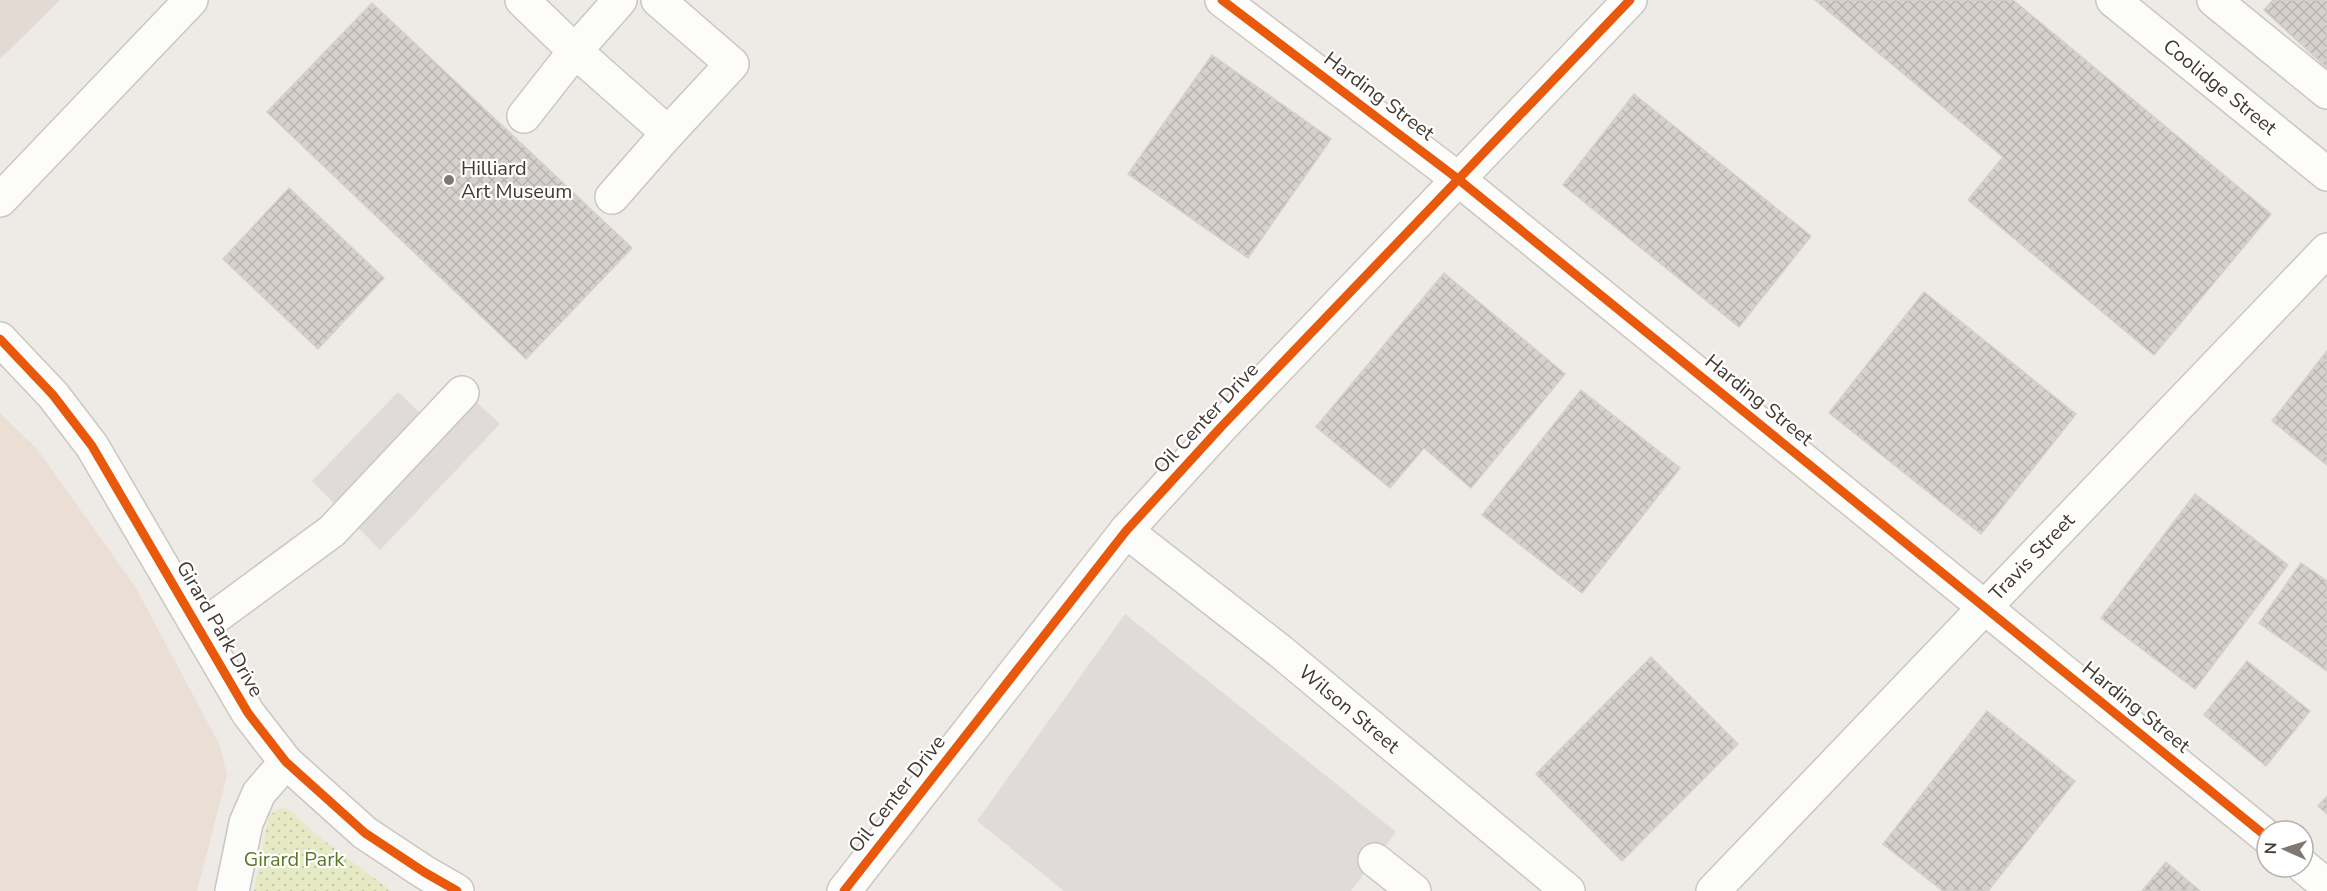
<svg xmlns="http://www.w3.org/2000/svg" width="2327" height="891" viewBox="0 0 2327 891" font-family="'Nunito Sans',sans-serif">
	<defs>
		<pattern id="grass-dots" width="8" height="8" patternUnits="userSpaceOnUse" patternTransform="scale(1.5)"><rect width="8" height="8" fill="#e5e9c4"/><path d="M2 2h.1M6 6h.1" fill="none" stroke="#c6c9a9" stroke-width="1.8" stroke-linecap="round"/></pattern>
		<pattern id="building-cross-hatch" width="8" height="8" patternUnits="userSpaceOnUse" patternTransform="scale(1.5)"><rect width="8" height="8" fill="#d6d1cd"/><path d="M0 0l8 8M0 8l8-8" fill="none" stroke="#b9b4b0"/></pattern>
	</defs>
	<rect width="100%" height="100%" fill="#eeeae6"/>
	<polygon fill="#e3dad3" points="0,0 60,0 0,59"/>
	<polygon fill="#eaded5" points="0,413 37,449 136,588 220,746 227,775 197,891 0,891"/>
	<polygon fill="url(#grass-dots)" points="282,808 293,813 314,833 391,891 254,891 269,815"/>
	<g fill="#e0dbd8">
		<polygon points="453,380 500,424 380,550 312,481 398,392 421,414"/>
		<polygon points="1125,614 1396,832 1351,891 1064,891 977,821"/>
	</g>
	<g fill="url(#building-cross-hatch)" stroke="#d6d0cc" stroke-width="1.5">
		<polygon points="1815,0 2013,0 2271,214 2154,355 1968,200 2003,157"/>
		<polygon points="2273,0 2327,0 2327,68 2264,10"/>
		<polygon points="372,3 632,248 526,359 267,112"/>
		<polygon points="1212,55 1331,139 1248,258 1128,174"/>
		<polygon points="1634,94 1811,236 1739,327 1563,185"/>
		<polygon points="289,188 384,278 318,349 223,259"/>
		<polygon points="1444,273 1565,374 1471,488 1424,448 1390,488 1316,427"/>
		<polygon points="1924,292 2076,414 1981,534 1829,413"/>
		<polygon points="2327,351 2327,465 2272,421"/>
		<polygon points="1581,390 1680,468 1582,593 1482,515"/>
		<polygon points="2195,494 2288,565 2195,689 2101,618"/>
		<polygon points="2301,563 2327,581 2327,671 2259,623"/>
		<polygon points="1651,657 1738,744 1622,861 1536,774"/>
		<polygon points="2247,661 2310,711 2266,766 2204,715"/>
		<polygon points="1987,711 2075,781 1988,891 1943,891 1883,844"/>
		<polygon points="2327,796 2327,814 2318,806"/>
		<polygon points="2166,862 2200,891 2142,891"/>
	</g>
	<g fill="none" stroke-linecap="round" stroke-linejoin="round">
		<g stroke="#cbc6c2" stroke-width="36">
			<g id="minor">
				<polyline points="522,0 575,51 620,0"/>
				<polyline points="1222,0 1458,179 2267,837"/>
				<polyline points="2113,0 2327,174"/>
				<polyline points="2214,0 2327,92"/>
				<polyline points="524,116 575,51 668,133 732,64 658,0"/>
				<polyline points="612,197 668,133"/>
				<polyline points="0,200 191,0"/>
				<polyline points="0,339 53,395 92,446 248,713 286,762 365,833 424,872 457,891"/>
				<polyline points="1126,531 1280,651 1568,891"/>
				<polyline points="199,629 332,531 462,393"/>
				<polyline points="1375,860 1414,891"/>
				<polyline points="2303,866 2327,886"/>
				<polyline points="232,891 246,823 259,793 286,762"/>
				<polyline points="844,891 1126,531 1221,427 1630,0"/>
				<polyline points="1713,891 2327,250"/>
			</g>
		</g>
		<use href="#minor" stroke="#fcfcfb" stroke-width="33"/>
		<g stroke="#fff" stroke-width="13">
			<g id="cycleway">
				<polyline points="1222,0 1458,179 2267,837"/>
				<polyline points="0,339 53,395 92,446 248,713 286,762 365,833 424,872 457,891"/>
				<polyline points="844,891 1126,531 1221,427 1630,0"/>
			</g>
		</g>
		<use href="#cycleway" stroke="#e8590c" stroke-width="9"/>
	</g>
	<circle fill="#807772" stroke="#fff" stroke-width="2" cx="449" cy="180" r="6"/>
	<g text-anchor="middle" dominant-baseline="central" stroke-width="4.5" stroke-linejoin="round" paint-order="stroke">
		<g font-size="20" fill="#443933" stroke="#fff">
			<text transform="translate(2220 87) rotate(39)">Coolidge Street</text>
			<text transform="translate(1379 96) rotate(37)">Harding Street</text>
			<text transform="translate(1759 400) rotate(39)">Harding Street</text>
			<text transform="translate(1206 418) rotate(-47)">Oil Center Drive</text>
			<text transform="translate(2032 557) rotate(-46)">Travis Street</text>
			<text transform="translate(220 629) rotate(60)">Girard Park Drive</text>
			<text transform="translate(2136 707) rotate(39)">Harding Street</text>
			<text transform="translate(1349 709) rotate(40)">Wilson Street</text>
			<text transform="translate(897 794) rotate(-52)">Oil Center Drive</text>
		</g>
		<g font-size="20" fill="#443933" stroke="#fff" text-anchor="start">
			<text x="461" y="168">Hilliard<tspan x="461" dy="23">Art Museum</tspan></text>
		</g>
		<g font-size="20" fill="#5b7825" stroke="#fff">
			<text x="294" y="859">Girard Park</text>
		</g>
	</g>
	<g transform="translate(2285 849) rotate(273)"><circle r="28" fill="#ffffff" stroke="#b4b0ad" stroke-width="1.5"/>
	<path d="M0-4.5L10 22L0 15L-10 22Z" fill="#807772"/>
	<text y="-9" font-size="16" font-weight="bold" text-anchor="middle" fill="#443933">N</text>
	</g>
</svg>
